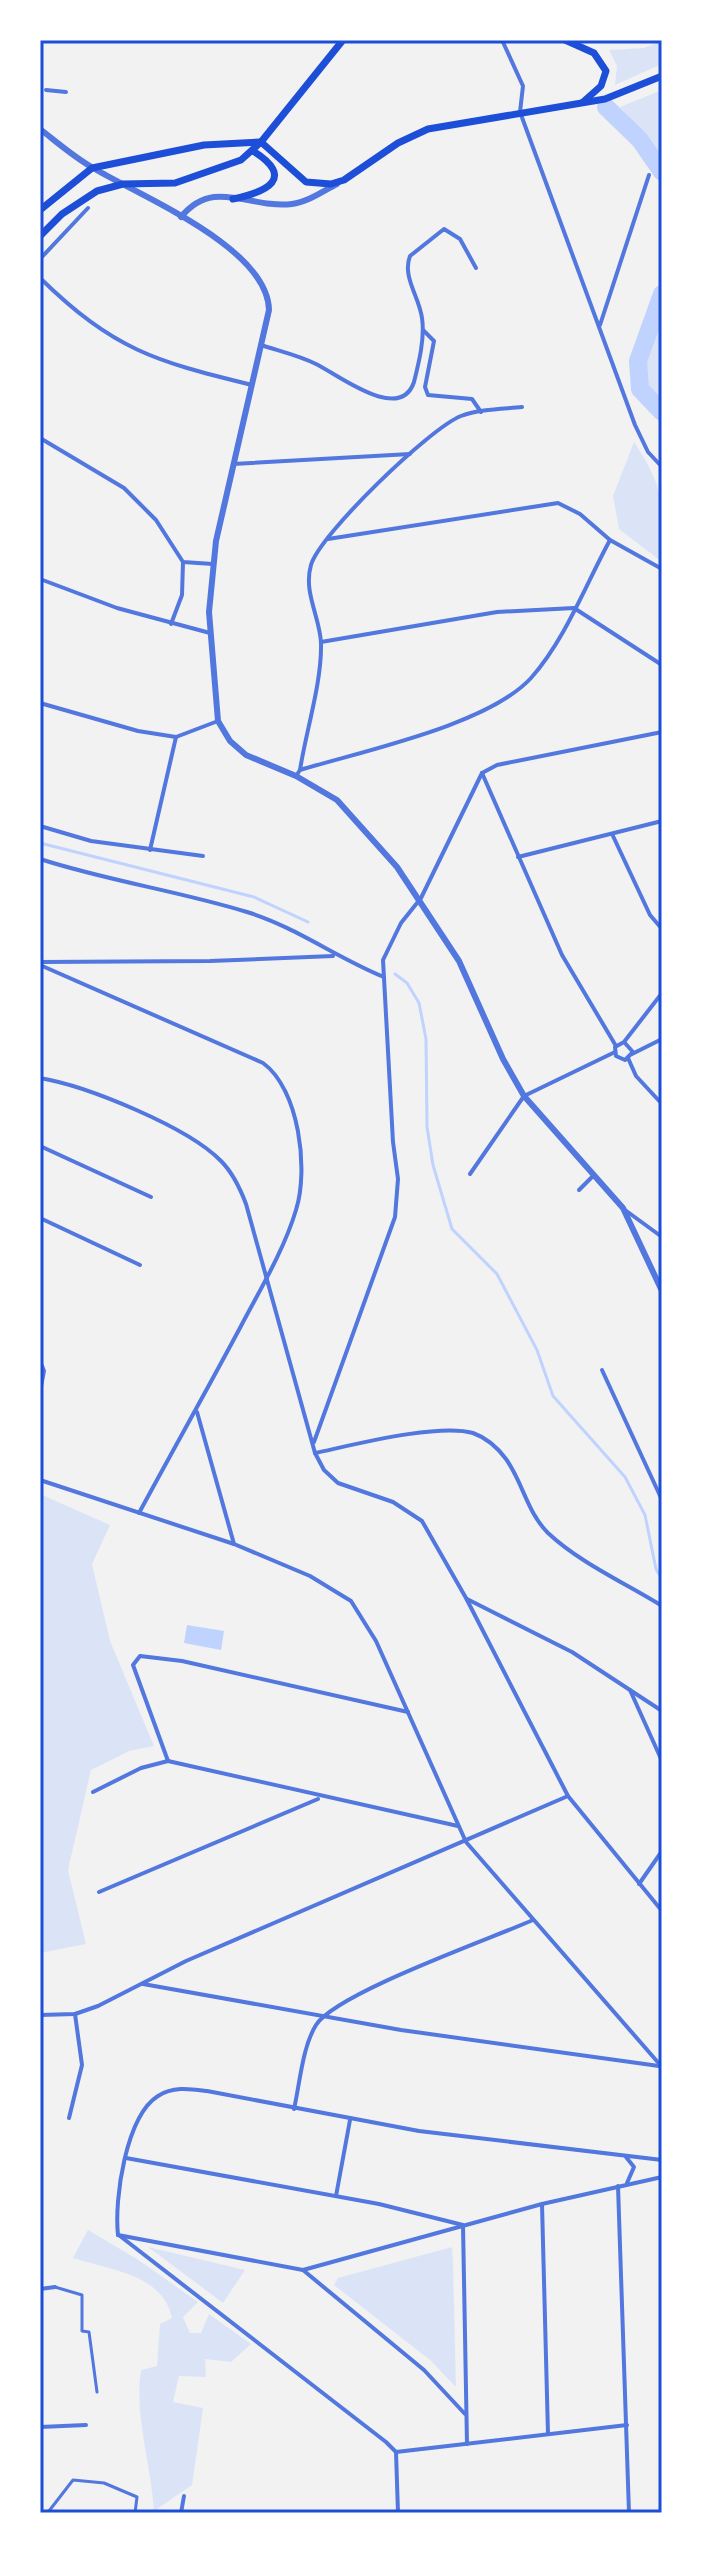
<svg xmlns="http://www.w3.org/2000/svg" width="702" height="2553" viewBox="0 0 702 2553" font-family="'Alegreya Sans',sans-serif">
	<rect width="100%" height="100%" fill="#f2f2f2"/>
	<g fill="#dbe4f7">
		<polygon points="662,41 662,64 615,85 617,66 609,50 644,48"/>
		<polygon points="662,90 662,156 620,107"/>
		<path d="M662,310v91c-35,-29 -14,-56 0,-91z"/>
		<path d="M634,442c33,50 28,62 28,120l-43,-33 -6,-33z"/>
		<polygon points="40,1494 110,1525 92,1564 110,1641 154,1746 129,1751 91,1770 68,1870 86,1944 40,1953"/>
		<path d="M88,2230l49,29 61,43 -15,15 7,16h11l8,-19 42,30 -20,18 -26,-3 1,18 -27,-1 -6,26 30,6 -11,77 -38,26c-3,-46 -20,-97 -13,-141l16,-4 3,-42 12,-6c-9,-44 -62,-48 -99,-60z"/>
		<polygon points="148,2247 245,2270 223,2303"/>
		<polygon points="452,2247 453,2264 456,2387 430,2360 334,2285 338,2278"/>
	</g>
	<polygon fill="#bfd3fe" points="187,1625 224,1631 221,1650 184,1643"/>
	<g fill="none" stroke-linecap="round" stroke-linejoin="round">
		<g stroke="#bfd3fe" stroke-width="3">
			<polyline points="40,843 254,897 308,922"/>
			<polyline points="395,974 407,983 419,1003 426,1039 427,1127 433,1165 452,1229 497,1274 537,1350 553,1396 625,1477 645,1515 656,1569 662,1579"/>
		</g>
		<g stroke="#bfd3fe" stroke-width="18">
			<polyline points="606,107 640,140 662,172"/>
			<polyline points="662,294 638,361 640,389 662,412"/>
		</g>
		<g stroke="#5277de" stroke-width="3">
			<polyline points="55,2287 82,2295 82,2331 89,2332 97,2392"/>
			<polyline points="43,2513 49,2511 73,2480 104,2483 137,2497 135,2513"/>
		</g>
		<g stroke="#5277de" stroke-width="4">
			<polyline points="502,40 523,86 520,112 635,425 648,452 662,467"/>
			<polyline points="46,90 66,92"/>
			<polyline points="40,259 88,208"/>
			<path d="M40,278c74,72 114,83 212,107"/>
			<polyline points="600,325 649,175"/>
			<polyline points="423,330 434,341 425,387 428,395 472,399 481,412"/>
			<path d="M261,345c18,6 37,10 55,19 21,10 84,60 98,18 5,-20 11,-44 8,-64 -3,-22 -20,-41 -12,-62l34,-27 16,10 16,29"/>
			<polyline points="40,438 124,488 156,520 183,562 213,564"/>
			<polyline points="233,464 410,454"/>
			<polyline points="328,539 558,503 580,514 610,540 662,569"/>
			<polyline points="40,579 117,608 210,633"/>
			<polyline points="171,624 182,595 183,562"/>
			<polyline points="321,642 497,612 574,608 662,665"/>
			<polyline points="40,703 138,731 176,737 218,721"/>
			<path d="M300,770c6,-39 22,-88 21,-127 -1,-26 -18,-51 -10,-78 9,-31 119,-137 150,-149 19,-7 41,-7 61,-9"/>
			<polyline points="482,773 562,955 616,1046"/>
			<polyline points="482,773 497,765 662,732"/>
			<path d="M296,776l4,-6c62,-19 188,-45 231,-92 34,-38 55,-94 79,-138"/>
			<polyline points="40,826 91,841 203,856"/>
			<polyline points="613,836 650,915 662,929"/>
			<polyline points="150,850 176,737"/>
			<polyline points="518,857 662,821"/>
			<path d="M40,859c68,22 139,32 207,53 49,15 90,46 137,65"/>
			<polyline points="40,962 210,961 333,956"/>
			<path d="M40,965l223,98c36,26 46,106 33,147 -12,40 -35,78 -55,116 -33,62 -68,124 -102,187"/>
			<polyline points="624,1042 633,1052 625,1060 616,1056 615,1047 624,1042 662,993"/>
			<polyline points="632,1054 662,1039"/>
			<polyline points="628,1058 636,1076 662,1104"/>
			<path d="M40,1078c47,8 148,49 181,83 12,12 19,27 25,43l69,249 9,17 14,13 55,19 29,19 44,77 102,198 94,115"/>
			<polyline points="40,1146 151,1197"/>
			<polyline points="470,1174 524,1096 615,1052"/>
			<polyline points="579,1190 594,1175"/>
			<polyline points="625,1210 662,1237"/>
			<polyline points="40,1218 140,1265"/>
			<polyline points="40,1361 44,1371 40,1392"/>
			<polyline points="602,1370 662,1500"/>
			<polyline points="197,1412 234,1544"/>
			<polyline points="314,1442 395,1217 398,1179 393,1142 383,960 401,923 421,898 482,773"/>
			<path d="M315,1453c38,-8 123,-30 158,-20 14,5 24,14 33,26 17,24 21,53 42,74 32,30 77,50 114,73"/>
			<polyline points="40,1480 234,1544 310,1576 351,1601 376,1641 466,1842 662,2067"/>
			<polyline points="467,1599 572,1652 662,1711"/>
			<polyline points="630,1690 662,1761"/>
			<polyline points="168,1761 133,1665 140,1656 182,1661 408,1712"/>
			<polyline points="93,1792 141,1768 168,1761 458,1826"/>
			<polyline points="639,1884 662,1851"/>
			<polyline points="99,1892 318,1799"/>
			<polyline points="143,1984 401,2030 659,2066"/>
			<polyline points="40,2015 75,2014 98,2006 186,1961 568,1796"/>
			<path d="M294,2109c6,-26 8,-61 22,-84 20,-32 174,-86 217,-105"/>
			<polyline points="69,2118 82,2065 75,2014"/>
			<polyline points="626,2157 634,2167 627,2183"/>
			<polyline points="126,2158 379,2204 463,2225 467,2444"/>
			<polyline points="618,2186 629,2513"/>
			<polyline points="336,2196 350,2120"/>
			<polyline points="542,2204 548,2434"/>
			<path d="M118,2235c-4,-36 8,-119 40,-139 15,-10 33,-7 49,-5l212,40 243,29"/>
			<polyline points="118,2235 303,2270 542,2204 662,2177"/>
			<polyline points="120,2236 386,2442 396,2452 398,2513"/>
			<polyline points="303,2270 424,2370 465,2414"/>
			<polyline points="40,2289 55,2287"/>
			<polyline points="40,2427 86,2425"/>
			<polyline points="396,2452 627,2425"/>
			<polyline points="181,2513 184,2496"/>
		</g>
		<g stroke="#5277de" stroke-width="6">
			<path d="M40,129c18,14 35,29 55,40 47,28 173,79 174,141l-53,231 -7,71 9,109 12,20 16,14 50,21 41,24 60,67 62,94 44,98 21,37 99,112 39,83"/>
			<path d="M181,217c33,-40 68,-8 111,-13 16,-2 31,-13 45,-20"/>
		</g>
		<g stroke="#1d4ed8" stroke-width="7">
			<polyline points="261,142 306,182 331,184 344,180 398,143 428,129 605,99 662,76"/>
			<path d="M233,199c34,-7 63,-21 20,-48"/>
			<polyline points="40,210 92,168 204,145 261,142"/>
			<polyline points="40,236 62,214 97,191 123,184 175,183 241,160 261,142 343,40"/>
		</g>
		<polyline stroke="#1d4ed8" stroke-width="7" points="565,40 594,53 606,71 601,86 583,102"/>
	</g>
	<rect width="702" height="2553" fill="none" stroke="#ffffff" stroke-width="84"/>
	<rect x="42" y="42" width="618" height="2469" fill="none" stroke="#1d4ed8" stroke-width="3"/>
</svg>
